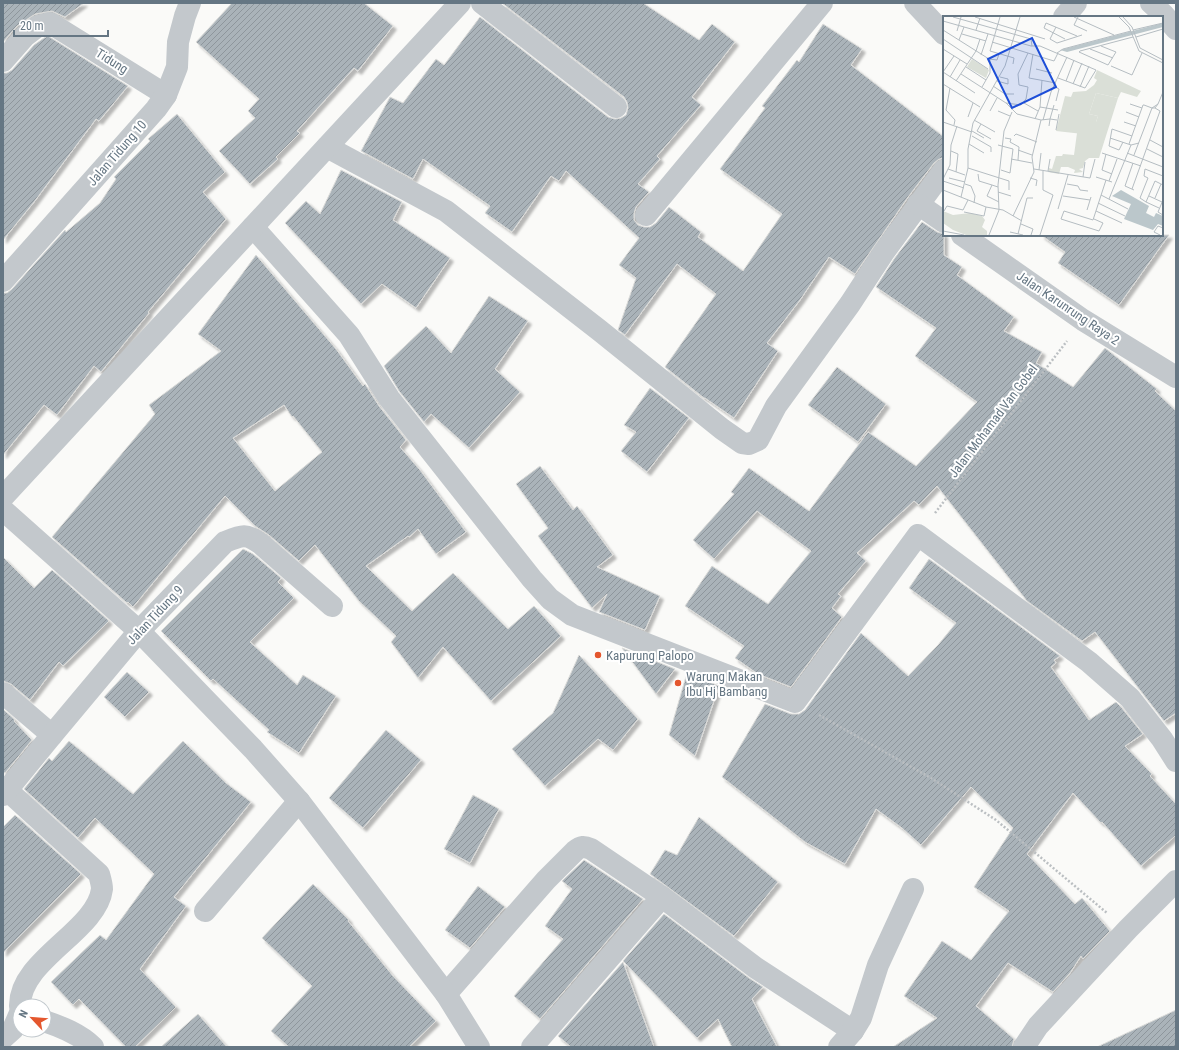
<svg xmlns="http://www.w3.org/2000/svg" width="1179" height="1050" viewBox="0 0 1179 1050" font-family="'Roboto Condensed',sans-serif">
	<defs>
		<pattern id="building-hatch" width="6" height="6" patternUnits="userSpaceOnUse"><rect width="6" height="6" fill="#aab3b9"/><path d="M-1 1l2-2M0 6l6-6M5 7l2-2" fill="none" stroke="#8e969c"/></pattern>
		<filter id="shadow"><feDropShadow dx="3.5" dy="3.5" stdDeviation="1" flood-color="#0004"/></filter>
	</defs>
	<rect width="100%" height="100%" fill="#fafaf8"/>
	<g fill="url(#building-hatch)" stroke="#dcdcda" fill-rule="evenodd" filter="url(#shadow)">
		<polygon points="3,3 84,3 65,17 52,11 35,14 17,26 3,42"/>
		<polygon points="232,3 364,3 393,26 358,71 354,68 297,131 300,133 276,157 278,159 250,184 219,151 255,118 248,111 259,99 196,42"/>
		<polygon points="502,3 643,3 699,40 712,24 735,42 692,97 701,105 657,156 660,159 638,184 649,192 636,207 634,213 634,220 638,225 644,227 650,227 656,223 669,207 701,232 698,237 743,271 782,214 720,169 765,108 762,106 797,60 799,62 823,24 862,49 851,65 944,137 944,158 939,159 934,163 908,197 855,274 829,257 800,300 767,343 778,351 734,418 705,398 704,398 665,367 716,294 677,264 625,335 618,330 636,278 619,265 639,238 566,171 559,181 551,176 512,232 485,213 490,206 423,159 413,179 361,151 390,97 403,103 436,59 444,65 480,17 608,117 615,119 621,118 626,115 628,108 627,102 624,97"/>
		<polygon points="48,36 128,86 99,121 96,119 34,202 3,240 3,73 7,73 12,70 34,45 44,38"/>
		<polygon points="177,114 225,172 203,192 226,219 148,312 149,313 101,372 94,366 57,415 44,405 3,455 3,293 7,293 12,289 65,230 66,232 100,203 116,179 114,177 150,141 148,139"/>
		<polygon points="341,170 402,202 393,220 450,258 416,308 382,284 361,304 285,223 306,201 320,214"/>
		<polygon points="922,222 937,232 944,234 944,255 962,267 957,275 1014,317 1004,331 1042,352 1036,363 1073,387 1105,348 1157,389 1155,391 1176,411 1176,713 1164,721 1095,632 1082,641 1027,601 937,486 919,505 914,501 857,553 866,561 838,594 841,596 832,608 842,617 791,687 758,674 735,658 744,646 685,606 712,566 768,604 811,551 757,511 714,559 693,540 734,494 731,492 749,468 809,511 868,432 916,466 977,402 915,356 936,328 876,287 894,259"/>
		<polygon points="1041,235 1169,235 1119,305 1058,263 1065,252"/>
		<path d="M256,255l80,94 27,37 2,-2 14,22 27,34 -6,7 20,23 46,62 -30,22 -18,-25 -9,8 -1,-1 -42,30 46,45 41,-38 55,56 26,-23 27,30 -70,65 -48,-54 -25,31 -27,-36 5,-6 -37,-35 -44,-56 -16,16 -30,-26 -14,-9 -30,-30 -92,111 -5,-5 -1,1 -75,-66 103,-123 -6,-9 72,-54 -23,-17zM284,405l8,12 1,-1 29,36 -47,39 -42,-53z"/>
		<polygon points="489,296 528,321 495,369 520,392 469,448 431,414 424,422 399,391 384,366 426,326 451,353"/>
		<polygon points="837,367 886,404 858,442 808,405"/>
		<polygon points="650,388 689,418 647,472 621,451 636,432 624,425"/>
		<polygon points="540,466 573,510 577,506 613,555 597,567 660,596 645,630 599,612 607,594 592,608 538,536 548,528 516,484"/>
		<polygon points="243,549 253,554 281,578 278,582 294,598 250,642 297,685 303,675 336,696 299,753 267,732 269,730 213,679 211,681 161,631"/>
		<polygon points="3,557 34,588 52,570 109,621 63,666 59,662 30,700 11,684 3,681"/>
		<polygon points="929,559 1060,656 1054,660 1056,663 1051,667 1089,720 1116,702 1121,707 1143,734 1125,746 1152,774 1150,776 1176,804 1176,835 1141,866 1102,822 1101,823 1073,793 1027,854 1075,904 1082,898 1110,931 1083,959 1081,956 1070,973 1053,992 1008,963 976,1006 1014,1039 1012,1047 893,1047 937,1018 904,996 942,941 971,960 1009,911 974,887 1013,828 971,787 921,845 902,828 876,809 845,864 805,842 722,777 765,704 791,714 799,714 805,710 861,633 908,676 938,645 956,623 909,588"/>
		<polygon points="622,648 675,669 656,694"/>
		<polygon points="579,655 638,719 613,750 598,739 545,786 512,749 553,713"/>
		<polygon points="127,672 149,692 125,717 104,697"/>
		<polygon points="687,673 719,686 695,756 669,735"/>
		<polygon points="3,709 15,720 14,721 32,740 5,773 3,772"/>
		<polygon points="386,730 421,760 363,828 329,798"/>
		<polygon points="69,741 133,794 183,741 226,783 251,802 174,897 186,906 140,969 176,1007 135,1047 126,1047 79,999 73,1005 51,982 100,935 106,940 154,874 95,818 78,838 24,789 49,758 52,761"/>
		<polygon points="473,795 499,809 470,863 444,849"/>
		<polygon points="15,815 81,874 3,953 3,827"/>
		<polygon points="699,817 778,882 734,936 650,874 665,850 677,855"/>
		<polygon points="584,860 643,899 540,1019 514,996 563,939 545,926 572,889 562,881"/>
		<polygon points="313,884 349,920 348,921 393,976 436,1021 409,1047 289,1047 271,1031 312,986 262,938"/>
		<polygon points="478,886 505,907 470,948 445,930"/>
		<polygon points="664,914 749,978 763,987 752,999 777,1047 732,1047 718,1019 697,1038 623,961"/>
		<polygon points="623,962 654,1047 571,1047 558,1036"/>
		<polygon points="1176,1010 1176,1047 1097,1047"/>
		<polygon points="198,1014 227,1047 161,1047"/>
	</g>
	<g fill="none" stroke-linecap="round" stroke-linejoin="round">
		<g stroke="#bbbfc2" stroke-width="2.5" stroke-dasharray="2 2" stroke-linecap="butt">
			<polyline points="935,513 1067,341"/>
			<polyline points="819,715 931,778 996,820 1107,913"/>
		</g>
		<g stroke="#c3c8cc" stroke-width="22">
			<polyline points="482,3 616,107"/>
			<polyline points="915,3 944,34"/>
			<polyline points="1151,3 1163,14 1176,29"/>
			<polyline points="1064,17 1076,3"/>
			<polyline points="3,61 25,36 38,26 50,23 166,95"/>
			<polyline points="327,147 446,211 599,330 722,429 742,443 749,444 758,440 776,406 850,304 884,252 944,170"/>
			<polyline points="918,204 944,222"/>
			<polyline points="646,215 822,3"/>
			<polyline points="253,227 349,335 389,398 532,579 550,599 572,615 795,702 918,535 1089,662 1130,698 1162,739 1176,761"/>
			<polyline points="962,235 1083,320 1176,377"/>
			<polyline points="3,497 460,3"/>
			<polyline points="3,693 52,735"/>
			<path d="M7,790l92,84c1,4 3,10 3,15 -5,42 -83,71 -82,117"/>
			<path d="M3,795l49,-60 87,-104 86,-89c17,-7 21,-9 36,2l71,62"/>
			<polyline points="662,897 756,968 853,1031"/>
			<polyline points="205,911 299,801"/>
			<path d="M446,994l100,-114 29,-29c6,-5 9,-5 16,-2l71,48 -130,150"/>
			<path d="M44,1021c18,6 36,13 49,26"/>
			<polyline points="3,1038 13,1029 20,1013"/>
			<polyline points="839,1047 853,1031 861,1018 878,965 913,889"/>
			<polyline points="1024,1047 1038,1026 1128,929 1176,881"/>
		</g>
		<g stroke="#c3c8cc" stroke-width="22">
			<polyline points="3,281 156,109 166,95 177,67 178,42 185,16 190,3"/>
			<polyline points="3,510 139,631 253,749 299,801 446,994 479,1047"/>
		</g>
	</g>
	<g fill="#e4572e" stroke="#fff" stroke-width="1.5">
		<circle cx="598" cy="655" r="4"/>
		<circle cx="678" cy="683" r="4"/>
	</g>
	<g text-anchor="middle" dominant-baseline="central" stroke-width="4" stroke-linejoin="round" paint-order="stroke">
		<g font-size="13" fill="#657683" stroke="#fff">
			<text transform="translate(112 61) rotate(32)">Tidung</text>
			<text transform="translate(117 153) rotate(-49)">Jalan Tidung 10</text>
			<text transform="translate(1068 308) rotate(34)">Jalan Karunrung Raya 2</text>
			<text transform="translate(993 421) rotate(-53)">Jalan Mohamad Van Gobel</text>
			<text transform="translate(155 615) rotate(-47)">Jalan Tidung 9</text>
		</g>
		<g font-size="13" fill="#657683" stroke="#fff" text-anchor="start">
			<text x="606" y="655">Kapurung Palopo</text>
			<text x="686" y="676">Warung Makan<tspan x="686" dy="15">Ibu Hj Bambang</tspan></text>
		</g>
	</g>
	<g transform="translate(943 16)">
		<rect width="220" height="220" fill="#fafaf8"/>
		<path d="M154,54l44,21 -4,6 -16,-5 -3,6 -22,-5 -7,21 9,2 -2,6 -13,12 -27,-3 9,-35 6,1 2,-5 13,-1 8,-6 3,-5 -3,-2zM0,195l10,4 17,-2 12,3 3,4 -3,7 5,4v4h-21l-13,-5 -10,-7z" fill="#dadfd7"/>
		<path d="M153,77l22,5 -19,60h-10l-4,3 -2,7 -4,1 4,3 -9,1 1,-3 -7,-3h-7l-2,7 -11,-2 1,-4 3,1 4,-13h6l1,-2 11,1 3,-22h6l4,-12 9,1 2,-6 -9,-2z" fill="#dadfd7"/>
		<path d="M29,43l17,11 -3,8 -19,-11z" fill="#dadfd7"/>
		<path d="M220,7v4l-96,25 -7,-2zM178,174l28,16 -3,7 8,4 2,-4 7,3v10l-5,-2 -5,6 -29,-11 7,-15 -19,-8z" fill="#bbc7cb"/>
		<path fill="none" stroke="#b5bdc2" stroke-width="1" d="M10,1l78,22 1,7M32,1l70,22M57,1l-10,34 24,7 -1,6M131,1l40,18M135,1l-4,8 13,6M176,1l10,10 10,24 24,12M180,1l9,10 8,21 23,12M0,5l88,25h9l56,24 -11,18 -27,-10M113,11l-6,12 7,4 25,-8M0,14l46,29 8,1 2,-6M33,14l4,-12M190,14l30,-7M14,15l4,-14M19,18l24,7M193,21l27,-8M0,23l45,30M122,23l-21,-11 2,-5 31,13M16,24l5,-13M49,26l62,19 4,-8M158,30l15,6 -8,13 -29,-13 1,-1 53,-14M0,33l24,15M147,33l23,9M33,35l4,-12M114,37l6,-4 68,-18M90,38l-4,24 27,5M38,39l7,-21M168,50l21,9 10,-22M23,51l20,13M93,53l16,4M0,56l32,21M0,56l11,-16M18,58l45,29 11,11 24,6 9,-1 4,-14M7,61l10,-17M13,65l20,-30M54,65l11,3v-5l-8,-2M123,65l8,-21M0,68l37,23M130,68l9,-21M50,70l12,8h9M39,71l8,-14v-14M112,71l4,2 -3,12M137,71l9,-21M7,72l-4,22 9,10 -1,5M63,87l15,2 5,-6 2,-12 -9,-2 -1,-11 10,-21M81,87l14,8M187,88l12,4M215,88l5,-12M97,91l18,3M47,95l7,-13M55,95l12,5M183,96l13,5M25,101l5,-14M92,103l5,-12 2,-27M31,104l21,12M100,104l8,-28 16,-35M0,106l29,10M181,106l12,4M38,108l-4,7 14,8M106,110l1,-7 7,1M113,114l3,-16M29,115l12,7M29,120l19,11v5M71,120l2,-2 21,8M62,122l6,1 -1,3 9,5 -1,13M167,122l21,7 8,-2M207,124l13,7M180,126l-4,8 -10,-4 3,-17 20,7M26,128l15,9M186,128l14,-39h1l8,3h3l3,-4 -6,4 -18,47M55,129l15,4 -3,24 -9,-3M204,133l16,8M75,134l14,5M8,135l7,3 -2,18M159,137l39,13M184,137l36,14M163,138l-4,16 10,4M68,143l21,4M190,147l-8,23 9,4M25,152l41,13v9M5,153l17,6M91,153l56,9 5,-19M96,154l2,-17M105,155l2,-12M35,158l1,7 13,4M140,161l2,-15M153,161l16,5M6,162l16,4M87,162l7,2 -1,6M0,163l7,-14 1,-20 6,-19M0,165l21,7M166,165l8,-22M22,168l6,2 4,10 -1,7M124,168l11,2 2,4 8,1M55,171l-6,-2 -5,11 12,6M189,173l28,-78 -5,-3M0,174l43,17 17,3 19,11M55,176l13,4M158,179l27,14M120,180l27,4M206,180l13,6M18,181l7,-29v-19l5,-26 32,-57 15,-49M212,182l6,-14M166,183l22,-54M220,184l-5,12 5,3M203,186l-6,-4 8,-20 -4,-2 1,-7 18,7M155,187l27,13M216,192l-13,-6 9,-21 8,4M115,193l10,-34M144,194l4,-13M1,195l3,-5 16,4 5,-10M153,195l26,12M21,196l20,4 2,-9M70,200l21,-44 -2,-15 9,-37M151,203l9,4 -4,8 -38,-12 3,-8 29,9 13,-40M78,208l12,5 -2,6M0,215l21,4M67,216l13,3M75,218l9,-36h6M46,219l10,-25 -1,-25 6,-54 8,-19M97,219l13,-40 -10,-5v-19M217,219l-6,-3 4,-6 5,2"/>
		<path fill="#1d4ed8" fill-opacity="0.15" stroke="#1d4ed8" stroke-width="2" d="M89,22l24,49 -44,21 -24,-49z"/>
		<rect width="220" height="220" fill="none" stroke="#657683" stroke-width="2"/>
	</g>
	<rect width="1179" height="1050" fill="none" stroke="#657683" stroke-width="8"/>
	<g transform="translate(32 1018) rotate(296)"><circle r="19" fill="#ffffff" stroke="#c1c8cd"/>
	<path d="M0-3L7 15L0 10L-7 15Z" fill="#e4572e"/>
	<text y="-6" font-size="11" font-weight="bold" text-anchor="middle" fill="#657683">N</text>
	</g>
	<path d="M14 30v6h94v-6" fill="none" stroke="#657683" stroke-width="2"/>
	<text x="20" y="30" font-size="12" fill="#657683" stroke="#ffffff" stroke-width="3" paint-order="stroke">20 m</text>
</svg>
